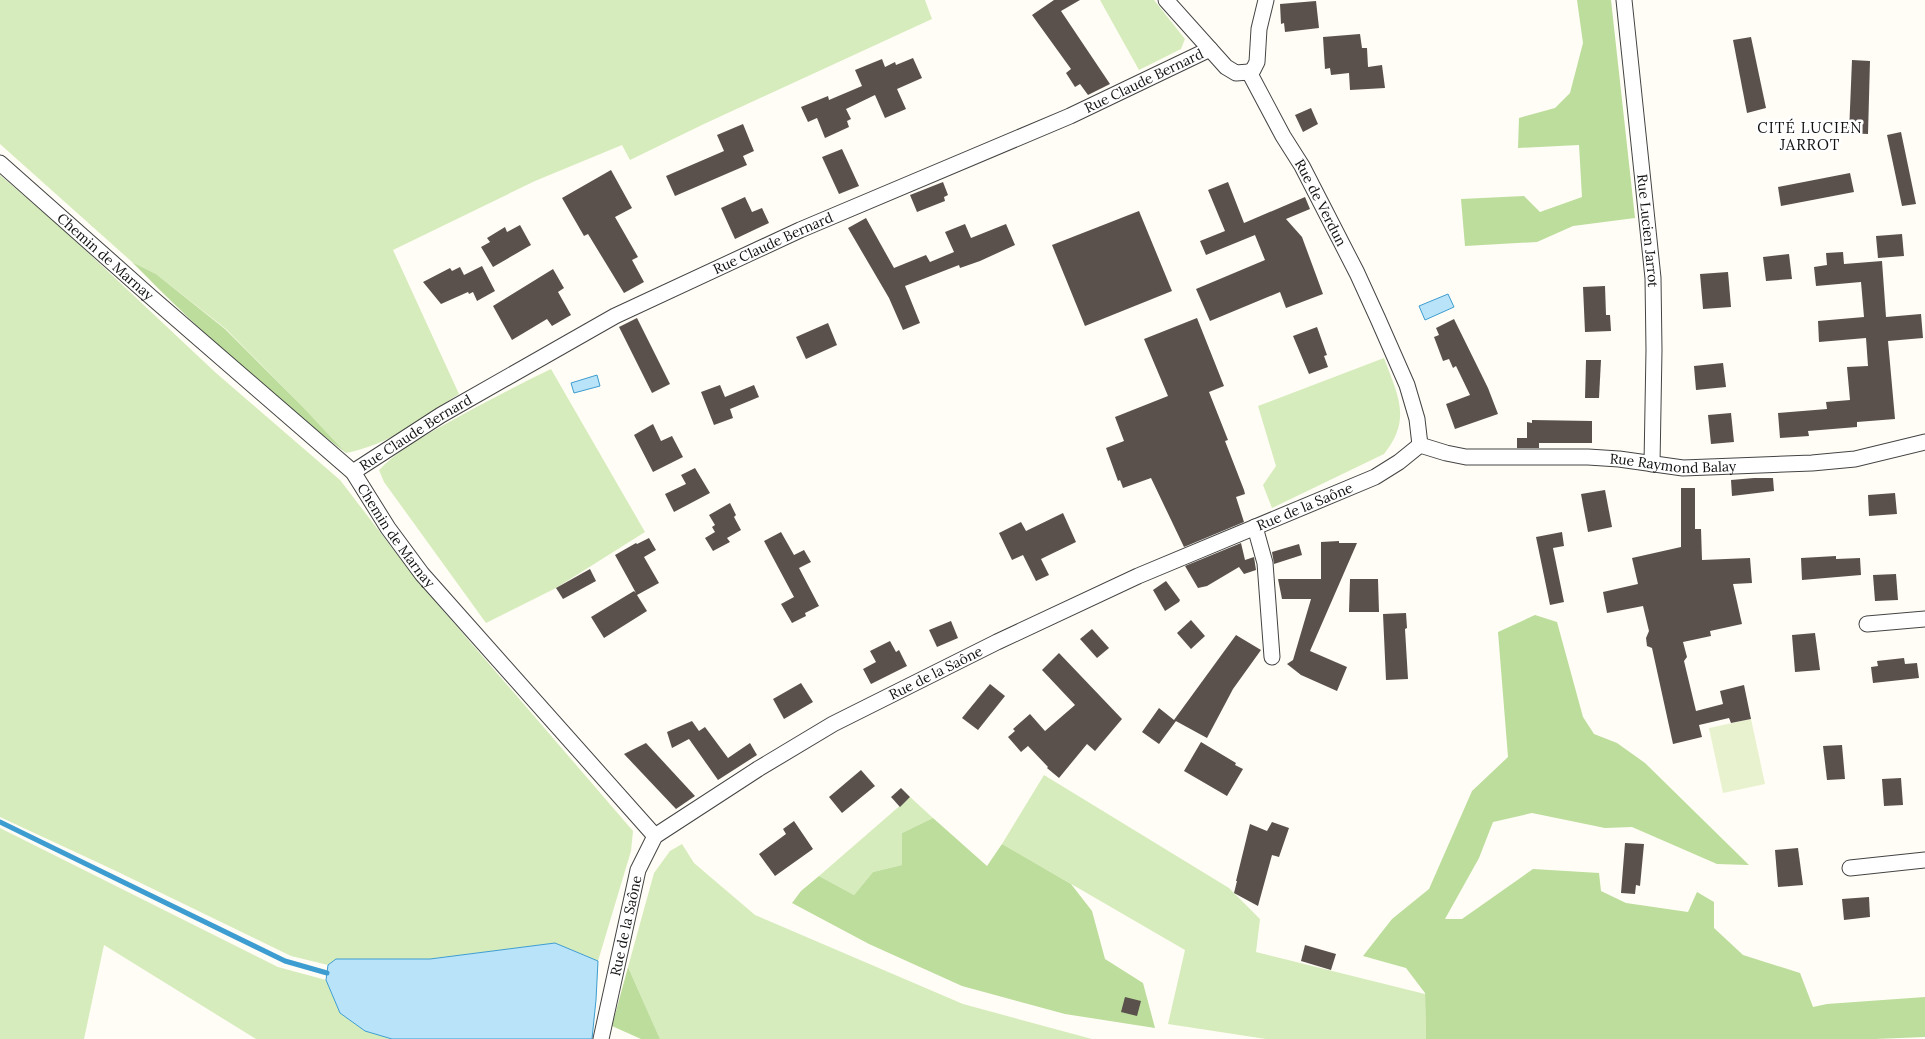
<svg xmlns="http://www.w3.org/2000/svg" width="1925" height="1039" viewBox="0 0 1925 1039" font-family="Lora,serif">
	<rect width="100%" height="100%" fill="#fffdf5"/>
	<g fill="#d7ecbc">
		<path d="M0,0h925l7,19 -228,105 -74,36 -8,-15 -87,36 -142,69 66,144c-35,23 -70,51 -113,59l-45,-48 -75,-76 -70,-55 -24,-12 -132,-118z"/>
		<polygon points="1100,0 1154,0 1185,39 1181,49 1139,70"/>
		<polygon points="0,175 64,230 216,373 340,480 416,579 633,831 631,851 598,961 555,943 430,959 336,959 328,965 291,956 116,871 0,817"/>
		<path d="M1384,358c14,38 28,61 0,96l-112,54 -9,-23 13,-19 -18,-60z"/>
		<path d="M551,369l94,163 -89,56 -70,35 -102,-141 -5,-12c18,-19 40,-31 63,-44 35,-20 72,-39 109,-57z"/>
		<polygon points="1044,775 1229,888 1260,919 1256,952 1425,994 1426,1039 1266,1039 1168,1024 1185,950 1002,844"/>
		<polygon points="910,797 933,818 902,833 902,865 873,872 854,895 819,876"/>
		<polygon points="0,828 278,967 326,980 340,1013 365,1031 392,1039 256,1039 104,945 84,1039 0,1039"/>
		<polygon points="682,844 694,863 755,915 963,1004 1092,1039 660,1039 628,967 654,873 670,851"/>
	</g>
	<g fill="#bcdd9b">
		<polygon points="1577,0 1611,0 1635,218 1573,226 1537,242 1465,246 1461,199 1524,196 1540,212 1582,197 1579,145 1518,148 1519,118 1555,108 1570,93 1583,43"/>
		<path d="M132,262l24,12 69,55 76,76 45,48c-75,-58 -147,-122 -214,-191z"/>
		<polygon points="1535,615 1557,622 1583,717 1594,734 1617,743 1645,763 1749,865 1717,864 1632,827 1605,828 1532,813 1493,822 1479,858 1445,919 1462,919 1533,869 1599,873 1601,891 1626,903 1688,912 1697,892 1714,902 1714,928 1743,955 1800,973 1813,1007 1827,1004 1925,997 1925,1037 1875,1039 1426,1039 1425,993 1406,968 1363,956 1392,919 1429,889 1472,791 1508,757 1498,632"/>
		<polygon points="933,818 987,866 1002,844 1071,884 1092,911 1105,959 1143,983 1155,1028 1065,1014 962,986 869,944 792,903 801,891 819,876 854,895 873,872 902,865 902,833"/>
		<polygon points="628,967 660,1039 641,1039 612,1026"/>
	</g>
	<polygon fill="#e8f2ce" points="1751,719 1765,784 1723,793 1709,728"/>
	<g fill="#b8e3f8" stroke="#3d9dd1">
		<polygon points="1448,294 1454,307 1425,320 1419,306"/>
		<polygon points="597,375 600,386 574,393 571,383"/>
		<polygon points="555,943 598,961 596,1000 592,1039 392,1039 365,1031 340,1013 326,980 328,965 336,959 430,959"/>
	</g>
	<g fill="none" stroke-linecap="round" stroke-linejoin="round">
		<polyline stroke="#3d9dd1" stroke-width="5" points="0,822 285,961 327,973"/>
	</g>
	<g fill="#5a514d">
		<polygon points="1054,0 1080,0 1061,11 1110,84 1088,95 1080,84 1075,87 1066,73 1071,69 1032,15"/>
		<polygon points="1316,1 1319,28 1285,32 1284,23 1281,24 1280,4"/>
		<polygon points="1360,34 1362,48 1367,48 1368,67 1382,65 1385,88 1350,90 1349,73 1331,75 1330,68 1325,69 1323,37"/>
		<polygon points="1751,37 1766,108 1747,113 1733,40"/>
		<polygon points="913,58 922,78 897,89 906,109 885,118 875,95 846,109 851,119 847,121 849,127 825,138 817,118 808,122 801,107 828,96 829,100 862,86 855,70 882,59 885,67 895,62 896,65"/>
		<polygon points="1852,60 1870,61 1868,134 1849,133"/>
		<polygon points="1311,108 1318,124 1303,132 1295,115"/>
		<polygon points="743,124 754,151 743,156 747,165 675,196 666,176 724,151 717,135"/>
		<polygon points="1901,132 1916,204 1902,206 1887,135"/>
		<polygon points="842,149 859,186 839,194 822,157"/>
		<polygon points="611,170 632,208 615,217 638,257 632,260 644,282 624,293 588,234 584,236 562,198"/>
		<polygon points="1850,173 1854,192 1781,206 1778,187"/>
		<polygon points="943,182 948,195 944,197 945,201 917,212 910,195"/>
		<polygon points="1228,182 1244,223 1305,197 1310,209 1286,219 1302,237 1323,294 1286,308 1280,292 1210,321 1196,289 1265,260 1255,235 1206,255 1200,241 1225,231 1208,190"/>
		<polygon points="745,197 752,212 762,208 769,223 735,239 721,208"/>
		<polygon points="1139,211 1172,291 1085,326 1052,245"/>
		<polygon points="866,218 894,268 926,255 930,262 954,252 945,232 965,224 971,238 1006,224 1015,245 980,261 960,268 959,265 905,286 920,323 903,330 889,298 848,228"/>
		<polygon points="520,225 531,245 493,267 481,247 490,242 487,238 505,227 507,232"/>
		<polygon points="1902,234 1904,256 1878,258 1876,236"/>
		<polygon points="1843,252 1844,264 1882,261 1886,317 1921,314 1923,338 1888,341 1895,419 1857,422 1857,427 1808,431 1809,436 1780,438 1778,413 1827,409 1826,402 1850,400 1847,367 1868,366 1866,338 1819,342 1818,321 1864,317 1861,282 1816,286 1814,267 1827,265 1826,253"/>
		<polygon points="1789,254 1792,279 1766,281 1763,257"/>
		<polygon points="482,266 495,291 477,301 473,292 469,294 468,292 441,304 423,282 450,268 452,271 460,267 464,275"/>
		<polygon points="553,269 564,288 558,292 571,315 552,326 547,319 512,340 493,306"/>
		<polygon points="1728,272 1731,307 1703,309 1700,274"/>
		<polygon points="1605,286 1606,315 1610,315 1611,331 1585,332 1583,287"/>
		<polygon points="637,318 670,384 652,393 619,327"/>
		<polygon points="1197,318 1224,386 1209,392 1228,440 1225,441 1244,490 1245,494 1236,497 1244,522 1184,547 1151,478 1123,488 1120,480 1118,481 1106,448 1124,441 1115,417 1168,396 1144,339"/>
		<polygon points="1454,319 1488,388 1498,414 1455,429 1446,404 1470,395 1456,366 1453,368 1449,359 1443,361 1434,337 1439,335 1436,328"/>
		<polygon points="828,323 837,345 806,359 796,337"/>
		<polygon points="1317,327 1327,355 1324,356 1328,367 1309,374 1293,336"/>
		<polygon points="1586,360 1601,360 1599,398 1585,398"/>
		<polygon points="1723,363 1726,387 1696,390 1694,366"/>
		<polygon points="720,385 725,397 754,385 759,397 730,409 733,418 714,425 701,392"/>
		<polygon points="1731,413 1734,442 1711,444 1708,415"/>
		<polygon points="1532,420 1592,421 1592,443 1539,443 1539,448 1517,448 1517,438 1527,438 1527,422 1532,423"/>
		<polygon points="653,424 661,441 672,436 683,457 653,472 634,435"/>
		<polygon points="695,468 710,493 674,512 665,494 686,484 681,475"/>
		<polygon points="1754,478 1773,478 1774,491 1732,496 1731,480"/>
		<polygon points="1681,488 1695,488 1695,529 1701,529 1702,560 1750,558 1752,583 1733,584 1742,624 1710,631 1711,636 1683,642 1687,657 1684,661 1696,711 1723,704 1720,691 1744,685 1751,719 1731,723 1729,718 1699,725 1702,737 1673,744 1652,648 1647,646 1646,638 1649,631 1643,606 1607,613 1603,592 1638,584 1632,558 1681,547"/>
		<polygon points="1605,490 1612,527 1588,532 1581,494"/>
		<polygon points="1895,493 1897,514 1869,516 1868,495"/>
		<polygon points="730,503 736,515 734,517 741,530 727,538 730,542 713,551 705,538 715,532 712,527 715,525 709,515"/>
		<polygon points="1063,513 1076,542 1041,559 1049,575 1036,581 1023,555 1012,560 999,533 1021,522 1026,531"/>
		<polygon points="781,532 794,555 804,550 811,562 799,568 819,606 805,613 806,616 792,623 781,604 794,597 764,541"/>
		<polygon points="1562,532 1564,546 1553,548 1564,602 1550,605 1536,537"/>
		<polygon points="649,538 656,550 644,557 659,583 637,595 647,611 604,638 591,617 634,591 636,593 615,555 636,543 637,544"/>
		<polygon points="1339,541 1339,543 1357,543 1310,651 1347,667 1337,691 1301,675 1287,664 1293,660 1311,599 1282,599 1278,579 1321,579 1321,542"/>
		<polygon points="1241,543 1245,560 1254,557 1256,570 1244,574 1239,567 1207,586 1198,588 1185,566"/>
		<polygon points="1299,544 1302,555 1274,564 1272,552"/>
		<polygon points="1836,556 1836,559 1860,558 1861,575 1802,580 1801,558"/>
		<polygon points="590,569 596,581 563,599 556,588"/>
		<polygon points="1896,574 1898,600 1875,601 1873,575"/>
		<polygon points="1350,579 1378,579 1379,612 1349,612"/>
		<polygon points="1166,581 1180,600 1179,602 1165,611 1153,590"/>
		<polygon points="1406,613 1407,628 1405,629 1408,679 1386,680 1383,614"/>
		<polygon points="1191,620 1205,636 1191,649 1177,633"/>
		<polygon points="951,621 958,638 937,647 929,630"/>
		<polygon points="1092,629 1109,648 1097,658 1080,639"/>
		<polygon points="1815,633 1820,670 1795,672 1792,635"/>
		<polygon points="1236,635 1261,650 1233,689 1207,738 1174,720 1176,721 1159,744 1142,732 1159,708 1174,720"/>
		<polygon points="890,641 896,652 899,650 907,666 871,684 863,669 876,662 870,651"/>
		<polygon points="1059,653 1122,719 1095,751 1087,744 1059,778 1047,768 1048,767 1028,746 1021,752 1008,737 1015,731 1013,729 1030,714 1045,731 1075,705 1042,670"/>
		<polygon points="1904,658 1905,664 1917,663 1919,678 1873,683 1871,667 1878,666 1877,661"/>
		<polygon points="801,683 813,702 784,719 773,699"/>
		<polygon points="990,684 1005,696 978,730 962,718"/>
		<polygon points="692,721 699,731 705,727 728,758 750,743 757,755 718,780 689,739 672,748 667,732"/>
		<polygon points="1201,742 1236,763 1235,765 1243,769 1227,796 1184,771"/>
		<polygon points="646,743 695,796 676,809 624,754"/>
		<polygon points="1842,745 1845,779 1827,780 1823,746"/>
		<polygon points="861,770 875,786 842,813 829,797"/>
		<polygon points="1901,778 1903,805 1884,806 1882,779"/>
		<polygon points="901,788 910,797 900,807 891,797"/>
		<polygon points="794,821 813,849 775,876 759,854 786,834 783,829"/>
		<polygon points="1272,822 1289,828 1279,857 1272,855 1258,906 1234,893 1237,881 1236,881 1250,824 1267,831"/>
		<polygon points="1625,843 1644,844 1640,886 1636,885 1635,894 1621,893"/>
		<polygon points="1798,848 1803,885 1778,887 1775,850"/>
		<polygon points="1869,897 1870,917 1844,920 1842,899"/>
		<polygon points="1305,945 1336,954 1331,970 1301,961"/>
		<polygon points="1125,997 1141,1001 1137,1016 1121,1012"/>
	</g>
	<g fill="none" stroke-linecap="round" stroke-linejoin="round">
		<g stroke="#444" stroke-width="17">
			<g id="minor">
				<polyline points="1166,0 1226,67 1236,73 1249,72"/>
				<path id="s1" d="M1624,0l29,278 1,72 -2,114"/>
				<path id="s2" d="M1249,72l34,64 19,30 55,107 21,46 29,66 10,34 3,26"/>
				<polyline points="1249,72 1253,70 1257,62 1259,29 1266,0"/>
				<path id="s3" d="M0,163l151,134 202,175 35,56 34,46 233,262"/>
				<path id="s4" d="M1420,445l26,8 20,4h122l31,2 64,9 129,-5 43,-4 70,-17"/>
				<path id="s5" d="M353,472l88,-57 174,-99 185,-86 270,-114 140,-67"/>
				<polyline points="1255,527 1265,563 1272,657"/>
				<polyline points="1867,624 1925,619"/>
				<polyline points="1850,868 1925,860"/>
				<path id="s6" d="M601,1039l37,-169 17,-34 103,-67 75,-45 164,-82 141,-66 237,-99 24,-15 21,-17"/>
			</g>
		</g>
		<use href="#minor" stroke="#fff" stroke-width="15"/>
	</g>
	<g text-anchor="middle" dominant-baseline="central" stroke-width="5" stroke-linejoin="round" paint-order="stroke">
		<g font-size="14" fill="#111" stroke="#fff">
			<text stroke="none"><textPath href="#s5" startOffset="884">Rue Claude Bernard</textPath></text>
			<text stroke="none"><textPath href="#s2" startOffset="149">Rue de Verdun</textPath></text>
			<text stroke="none"><textPath href="#s1" startOffset="232">Rue Lucien Jarrot</textPath></text>
			<text stroke="none"><textPath href="#s5" startOffset="479">Rue Claude Bernard</textPath></text>
			<text stroke="none"><textPath href="#s3" startOffset="141">Chemin de Marnay</textPath></text>
			<text stroke="none"><textPath href="#s5" startOffset="74">Rue Claude Bernard</textPath></text>
			<text stroke="none"><textPath href="#s4" startOffset="255">Rue Raymond Balay</textPath></text>
			<text stroke="none"><textPath href="#s6" startOffset="941">Rue de la Saône</textPath></text>
			<text stroke="none"><textPath href="#s3" startOffset="546">Chemin de Marnay</textPath></text>
			<text stroke="none"><textPath href="#s6" startOffset="536">Rue de la Saône</textPath></text>
			<text stroke="none"><textPath href="#s6" startOffset="116">Rue de la Saône</textPath></text>
		</g>
		<g font-size="15" letter-spacing="1" fill="#111" stroke="#fff">
			<text x="1810" y="127">CITÉ LUCIEN<tspan x="1810" dy="17">JARROT</tspan></text>
		</g>
	</g>
</svg>
